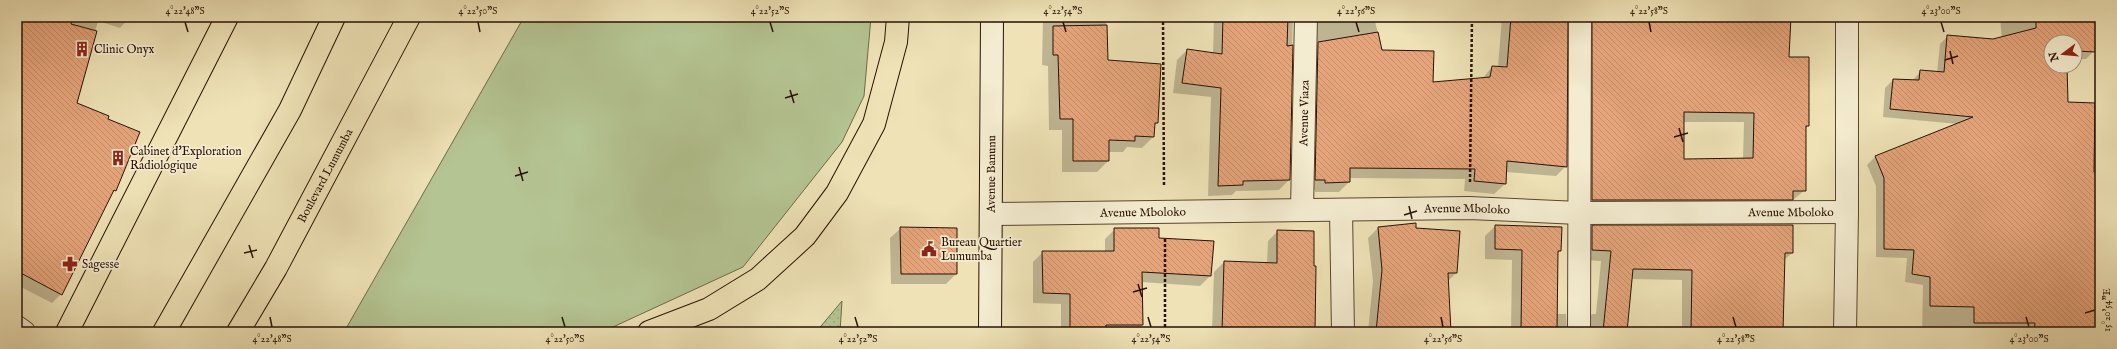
<svg xmlns="http://www.w3.org/2000/svg" width="2117" height="349" viewBox="0 0 2117 349" font-family="'IM FELL English',serif">
	<defs>
		<pattern id="park-dots" width="8" height="8" patternUnits="userSpaceOnUse"><rect width="8" height="8" fill="#b4c492"/><path d="M2 2h.1M6 6h.1" fill="none" stroke="#9ba77c" stroke-width="1.8" stroke-linecap="round"/></pattern>
		<pattern id="building-back-hatch" width="6" height="6" patternUnits="userSpaceOnUse"><rect width="6" height="6" fill="#e5a47a"/><path d="M-1 5l2 2M0 0l6 6M5-1l2 2" fill="none" stroke="#c48c68"/></pattern>
	</defs>
	<rect width="100%" height="100%" fill="#eee2b6"/>
	<filter id="stains"><feTurbulence type="fractalNoise" baseFrequency=".005" numOctaves="4"/><feColorMatrix values="0 0 0 0 .2 0 0 0 0 .09 0 0 0 0 .02 0 0 0 .5 -.17"/></filter>
	<radialGradient id="worn" r=".72"><stop offset=".6" stop-color="#630" stop-opacity="0"/><stop offset="1" stop-color="#630" stop-opacity=".3"/></radialGradient>
	<polygon fill="#b4c492" stroke="#6e6a4b" points="524,17 871,17 864,96 842,142 743,267 613,327 584,332 344,332"/>
	<polygon fill="url(#park-dots)" stroke="#6e6a4b" points="842,301 840,332 816,332"/>
	<g fill="#0003" fill-rule="evenodd">
		<polygon points="17,17 130,17 120,28 98,21 76,104 115,190 111,194 61,294 52,303 17,285"/>
		<polygon points="1043,17 1106,17 1107,61 1157,123 1154,126 1153,137 1142,148 1127,147 1123,152 1108,152 1108,161 1097,172 1062,172 1062,130 1049,130 1048,66 1042,65"/>
		<polygon points="1214,17 1293,17 1289,180 1279,190 1236,191 1232,195 1208,196 1211,97 1173,93 1177,60 1187,50 1213,54"/>
		<polygon points="1301,17 1374,17 1382,50 1432,83 1482,79 1492,67 1498,67 1502,17 1566,17 1566,166 1556,176 1506,172 1505,184 1494,194 1464,191 1465,179 1349,178 1349,182 1339,192 1315,192 1315,190 1305,190"/>
		<path d="M1574,17h216l-2,41h20v68l-3,3v61l-23,19 -200,1zM1683,122h61l-1,37 -60,1z"/>
		<polygon points="2000,17 2095,17 2094,51 2086,59 2075,59 2075,42 2051,42 2051,66 2066,66 2067,103 2093,173 2100,174 2100,332 1922,332 1923,285 1905,282 1907,258 1876,257 1876,186 1867,165 1875,157 1958,124 1883,117 1885,88 1893,80 1912,81 1921,71 1937,73 1940,44 1948,36 2002,40"/>
		<polygon points="1495,226 1561,228 1560,251 1557,254 1556,314 1566,314 1567,332 1511,332 1512,260 1485,259 1485,236"/>
		<polygon points="1592,226 1792,253 1783,261 1782,332 1682,332 1682,280 1631,279 1626,332 1581,332 1582,324 1592,314 1596,314 1601,261 1582,260 1582,237"/>
		<polygon points="901,228 956,274 946,284 891,284 890,238"/>
		<polygon points="1378,228 1415,229 1456,273 1447,282 1450,332 1368,332 1373,281 1368,238"/>
		<polygon points="1115,229 1158,239 1210,276 1200,286 1141,282 1142,332 1212,331 1214,272 1224,262 1267,264 1268,241 1278,231 1314,332 1061,332 1061,304 1033,303 1033,262 1043,252 1105,252 1105,239"/>
	</g>
	<g fill="url(#building-back-hatch)" stroke="#291104" fill-rule="evenodd">
		<polygon points="17,17 72,17 71,24 97,31 77,103 109,116 108,119 140,132 116,191 114,190 62,295 17,271"/>
		<polygon points="1223,17 1288,17 1287,46 1293,45 1290,180 1243,181 1243,185 1218,186 1221,88 1182,83 1187,49 1222,54"/>
		<polygon points="1511,17 1568,17 1567,167 1507,161 1506,184 1474,181 1475,169 1350,168 1350,182 1325,183 1325,180 1315,180 1318,42 1378,32 1382,50 1434,51 1433,82 1490,77 1492,66 1507,67"/>
		<path d="M1592,17l128,2v-2h71l-2,40h20v69h-3v65h-13v9h-201zM1684,112l70,1 -1,45 -69,1z"/>
		<polygon points="2036,17 2096,17 2096,52 2075,51 2075,42 2051,42 2051,66 2067,66 2068,102 2095,103 2094,172 2100,173 2100,332 2034,332 2035,323 1974,323 1974,307 1930,306 1930,277 1912,274 1914,250 1884,249 1884,178 1875,156 1973,117 1890,109 1893,79 1919,80 1920,70 1944,72 1947,35 1993,39 2036,28"/>
		<polygon points="1107,25 1108,60 1161,64 1158,123 1155,123 1154,137 1135,136 1135,141 1109,140 1109,161 1073,161 1073,119 1060,119 1058,55 1053,55 1053,26"/>
		<polygon points="1416,223 1416,228 1460,231 1457,273 1448,273 1451,332 1376,332 1382,270 1378,227"/>
		<polygon points="1495,225 1562,227 1561,251 1558,251 1557,332 1521,332 1522,250 1495,249"/>
		<polygon points="1592,225 1793,225 1793,253 1785,253 1783,332 1691,332 1692,270 1633,269 1627,332 1603,332 1611,251 1592,250"/>
		<polygon points="900,227 957,228 957,274 901,274"/>
		<polygon points="1114,228 1159,228 1159,238 1214,241 1211,276 1142,272 1143,325 1106,325 1106,332 1070,332 1070,294 1043,293 1042,251 1114,251"/>
		<polygon points="1277,230 1314,231 1314,266 1316,266 1315,332 1222,332 1224,261 1277,263"/>
	</g>
	<g fill="none" stroke-linecap="round" stroke-linejoin="round">
		<g stroke="#5a4530" stroke-width="24">
			<g id="street">
				<path id="s1" d="M1302,209l4,-192"/>
				<polyline points="1341,210 1343,332"/>
				<path id="s2" d="M991,214l478,-6 110,5 268,-1"/>
				<polyline points="17,327 24,332"/>
				<polyline points="1579,332 1580,17"/>
				<polyline points="1845,332 1847,212 1847,17"/>
			</g>
		</g>
		<g stroke="#291104" stroke-width="24">
			<g id="secondary">
				<path id="s3" d="M990,332l2,-315"/>
			</g>
		</g>
		<g stroke="#291104" stroke-width="24">
			<g id="highway">
				<polyline points="67,332 227,17"/>
				<polyline points="164,332 290,110 334,17"/>
				<path id="s4" d="M238,332l38,-64 133,-251"/>
				<polyline points="649,332 709,309 758,279 805,236 837,193 874,124 896,42 898,17"/>
			</g>
		</g>
		<g stroke="#291104" stroke-width="2.5" stroke-dasharray="3 2" stroke-linecap="butt">
			<polyline points="1163,17 1164,186"/>
			<polyline points="1470,182 1472,17"/>
			<polyline points="1165,239 1165,332"/>
		</g>
		<use href="#street" stroke="#f4ecd0" stroke-width="22"/>
		<use href="#secondary" stroke="#f4ecd0" stroke-width="22"/>
		<use href="#highway" stroke="#eee2b6" stroke-width="22"/>
	</g>
	<path fill="none" stroke="#291104" stroke-width="1.5" d="M185,22l3,10M478,22l2,10M770,22l3,10M1063,22l3,10M1356,22l3,10M1649,22l2,10M1941,22l3,10M1950,51l3,13M1945,60l13,-4M790,90l4,13M785,98l13,-4M1679,128l4,14M1674,137l14,-4M519,167l4,14M515,176l13,-4M1409,206l3,13M1404,215l13,-4M249,245l4,13M244,253l13,-3M1138,284l4,13M1133,292l14,-4M2085,313l10,-3M270,317l2,10M562,317l3,10M855,317l3,10M1148,317l3,10M1441,317l2,10M1733,317l3,10M2026,317l3,10"/>
	<defs>
		<g id="building-bare" transform="scale(1.2)"><path d="M-4-6H4V6H1V3H-1V6H-4ZM-2.5-4.3h1.7v1.8h-1.7ZM.8-4.3h1.7v1.8H.8ZM-2.5-1h1.7V.8h-1.7ZM.8-1h1.7V.8H.8Z" fill="#8f2418" stroke="#f4ecd0" stroke-width="2.5" paint-order="stroke"/></g>
		<g id="civic-bare" transform="scale(1.2)"><path d="M-.6-6.5H3V-4.5H.6V-3L4-1V1h2V6H-6V1h2V-1L-.6-3ZM-1.2 2.5V6h2.4V2.5Z" fill="#8f2418" stroke="#f4ecd0" stroke-width="2.5" paint-order="stroke"/></g>
		<g id="pharmacy-bare" transform="scale(1.2)"><path d="M-2-6h4v4h4v4h-4v4h-4v-4h-4v-4h4Z" fill="#8f2418" stroke="#f4ecd0" stroke-width="2.5" paint-order="stroke"/></g>
	</defs>
	<g fill-rule="evenodd">
		<use href="#building-bare" x="82" y="49"/>
		<use href="#building-bare" x="118" y="158"/>
		<use href="#civic-bare" x="929" y="249"/>
		<use href="#pharmacy-bare" x="70" y="264"/>
	</g>
	<g text-anchor="middle" dominant-baseline="central" stroke-width="3.5" stroke-linejoin="round" paint-order="stroke">
		<g font-size="12" fill="#291104" stroke="#f4ecd0" text-anchor="start">
			<text x="94" y="49">Clinic Onyx</text>
			<text x="130" y="151">Cabinet d'Exploration<tspan x="130" dy="14">Radiologique</tspan></text>
			<text x="941" y="242">Bureau Quartier<tspan x="941" dy="14">Lumumba</tspan></text>
			<text x="82" y="264">Sagesse</text>
		</g>
		<g font-size="12" fill="#291104" stroke="#f4ecd0">
			<text stroke="none"><textPath href="#s1" startOffset="96">Avenue Viaza</textPath></text>
			<text stroke="none"><textPath href="#s3" startOffset="158">Avenue Banunu</textPath></text>
			<text stroke="none"><textPath href="#s4" startOffset="179">Boulevard Lumumba</textPath></text>
			<text stroke="none"><textPath href="#s2" startOffset="476">Avenue Mboloko</textPath></text>
			<text stroke="none"><textPath href="#s2" startOffset="800">Avenue Mboloko</textPath></text>
			<text stroke="none"><textPath href="#s2" startOffset="152">Avenue Mboloko</textPath></text>
		</g>
	</g>
	<rect width="2117" height="349" fill="none" stroke="#eee2b6" stroke-width="44"/>
	<g transform="translate(2063 54) rotate(254)"><circle r="19" fill="#f4ecd0" stroke="#a3947e"/>
	<path d="M0-3L7 15L0 10L-7 15Z" fill="#8f2418"/>
	<text y="-6" font-size="11" font-weight="bold" text-anchor="middle" fill="#291104">N</text>
	</g>
	<rect x="22" y="22" width="2073" height="305" fill="none" stroke="#291104" stroke-width="1.5"/>
	<g font-size="10" text-anchor="middle" fill="#291104">
		<text x="185" y="14">4°22'48"S</text>
		<text x="478" y="14">4°22'50"S</text>
		<text x="770" y="14">4°22'52"S</text>
		<text x="1063" y="14">4°22'54"S</text>
		<text x="1356" y="14">4°22'56"S</text>
		<text x="1649" y="14">4°22'58"S</text>
		<text x="1941" y="14">4°23'00"S</text>
		<text transform="translate(2106 310) rotate(-90)" y="4">15°20'54"E</text>
		<text x="272" y="342">4°22'48"S</text>
		<text x="565" y="342">4°22'50"S</text>
		<text x="858" y="342">4°22'52"S</text>
		<text x="1151" y="342">4°22'54"S</text>
		<text x="1443" y="342">4°22'56"S</text>
		<text x="1736" y="342">4°22'58"S</text>
		<text x="2029" y="342">4°23'00"S</text>
	</g>
	<rect width="100%" height="100%" filter="url(#stains)"/>
	<rect width="100%" height="100%" fill="url(#worn)"/>
</svg>
